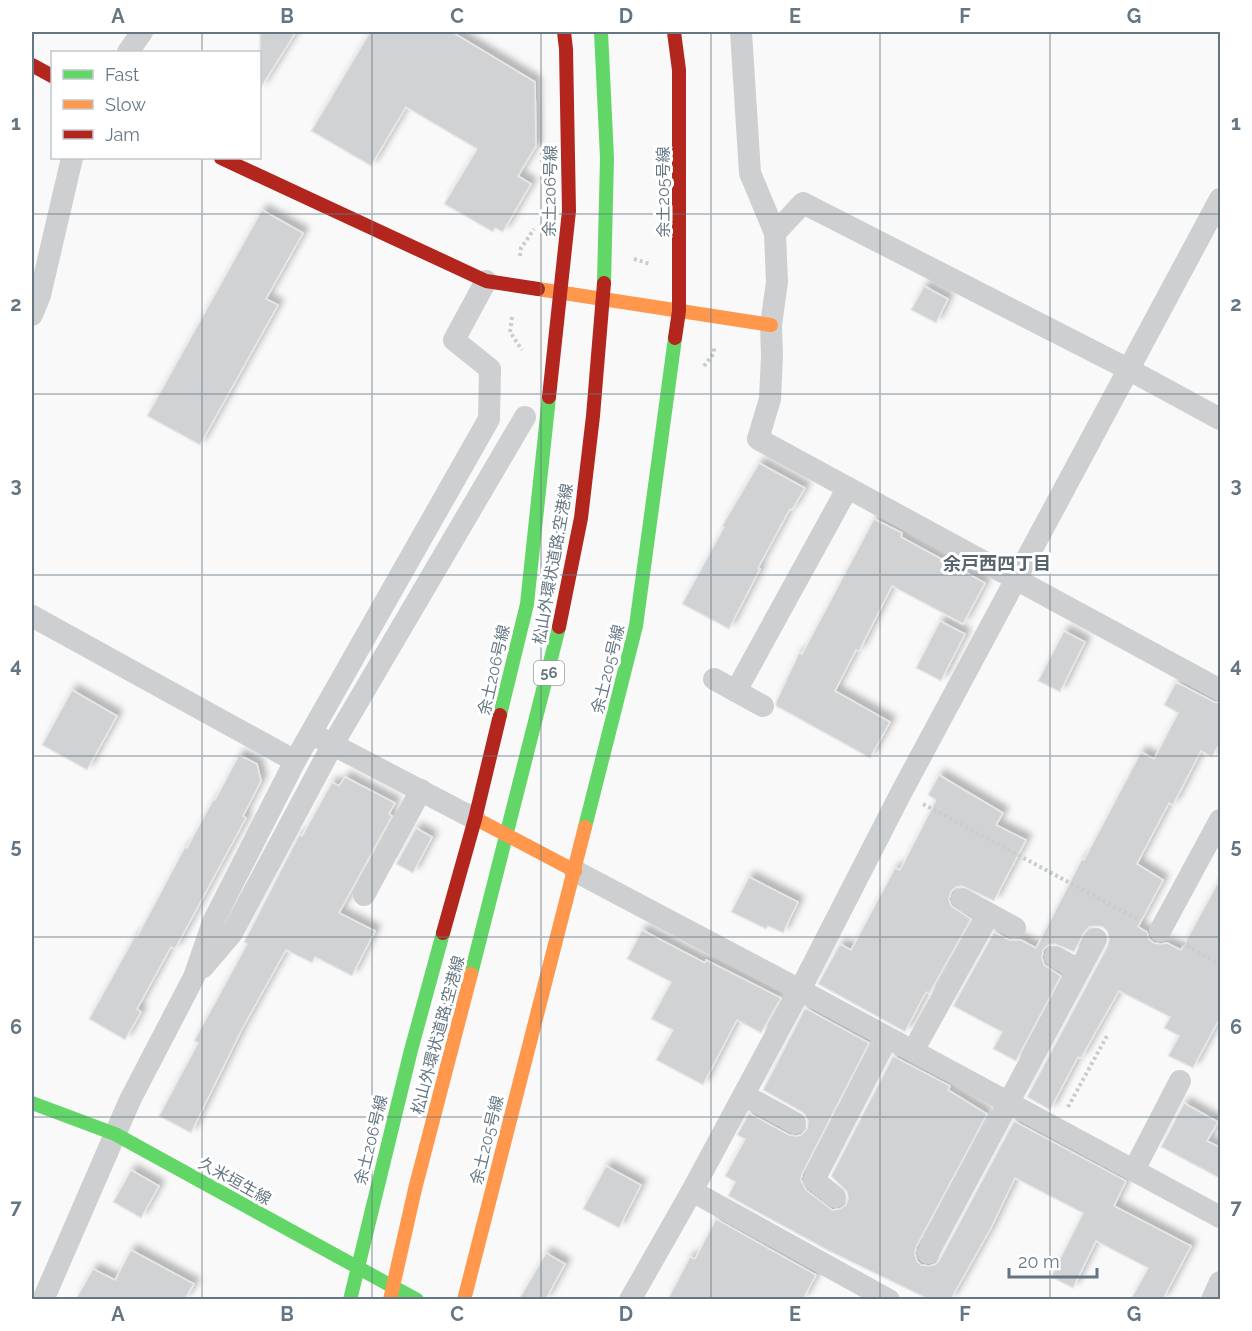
<svg xmlns="http://www.w3.org/2000/svg" width="1252" height="1331" viewBox="0 0 1252 1331" font-family="Raleway,'Noto Sans JP',sans-serif">
	<defs>
		<filter id="shadow"><feDropShadow dx="5.5" dy="-5.5" stdDeviation="3" flood-color="#0004"/></filter>
	</defs>
	<rect width="100%" height="100%" fill="#f9f9f9"/>
	<g fill="#d0d2d3" stroke="#e8e8e8" stroke-width="1.5" filter="url(#shadow)">
		<polygon points="260,32 296,32 260,89"/>
		<polygon points="370,32 452,32 535,82 536,146 518,176 531,184 503,232 495,228 493,232 444,204 477,149 406,107 371,166 311,131"/>
		<polygon points="262,210 303,233 266,299 278,305 200,445 147,416"/>
		<polygon points="924,286 948,299 936,323 911,310"/>
		<polygon points="759,463 805,488 792,510 790,509 758,568 760,569 729,629 682,604 724,527 722,526"/>
		<polygon points="874,519 902,533 901,537 985,583 963,624 892,586 859,651 856,650 835,691 890,722 870,758 776,706 776,702 799,653 802,654"/>
		<polygon points="940,621 965,634 941,681 916,668"/>
		<polygon points="1064,631 1085,642 1060,692 1038,681"/>
		<polygon points="1176,682 1214,702 1221,703 1221,742 1212,757 1201,751 1173,805 1169,803 1137,864 1163,880 1138,927 1147,932 1149,939 1154,943 1161,944 1167,943 1181,950 1221,877 1221,1016 1193,1068 1168,1056 1179,1036 1164,1028 1170,1017 1119,991 1081,1058 1078,1057 1050,1110 1027,1097 1108,945 1109,938 1107,931 1103,927 1096,926 1089,927 1084,933 1074,952 1055,944 1048,945 1043,950 1042,958 1044,965 1061,976 1016,1061 993,1049 1002,1032 953,1006 994,932 1009,940 1021,940 1036,948 1082,859 1084,860 1141,752 1154,759 1178,713 1164,705"/>
		<polygon points="72,690 117,716 87,770 42,745"/>
		<polygon points="239,755 257,764 261,781 243,816 246,818 175,949 171,947 137,1009 141,1012 125,1040 89,1019 135,936 137,937 185,847 187,848 213,800 215,800"/>
		<polygon points="939,775 1003,813 996,825 1026,840 994,901 962,886 956,887 951,892 949,899 951,906 971,919 929,994 926,992 905,1032 818,984 840,944 851,950 895,868 900,870 936,800 928,795"/>
		<polygon points="345,777 395,803 389,814 392,816 339,913 375,931 352,976 315,957 312,963 286,950 242,1029 191,1133 159,1116 198,1043 194,1041 247,944 244,942 299,835 302,836 332,782 339,786"/>
		<polygon points="416,828 432,837 413,873 396,864"/>
		<polygon points="749,877 798,902 783,933 768,926 766,929 731,912"/>
		<polygon points="642,930 705,963 706,960 781,998 761,1033 737,1020 703,1085 656,1060 673,1030 651,1019 671,982 627,959"/>
		<polygon points="805,1008 869,1043 802,1174 801,1180 806,1190 832,1210 840,1209 846,1205 848,1199 847,1192 831,1176 893,1056 950,1086 948,1090 987,1114 916,1247 915,1254 917,1261 921,1265 929,1266 936,1264 940,1259 1014,1121 1126,1181 1114,1206 1191,1246 1163,1299 1131,1299 1148,1268 1096,1241 1073,1288 1051,1277 1083,1213 1015,1178 991,1228 951,1299 928,1299 829,1251 728,1196 735,1182 725,1176 745,1139 737,1135 749,1113 789,1135 796,1136 801,1135 807,1129 808,1122 806,1116 802,1112 763,1090"/>
		<polygon points="1184,1103 1218,1122 1207,1141 1221,1148 1221,1179 1161,1147"/>
		<polygon points="606,1166 641,1185 619,1228 583,1209"/>
		<polygon points="131,1170 159,1186 141,1218 113,1202"/>
		<polygon points="716,1219 816,1275 803,1299 668,1299 690,1257 695,1259"/>
		<polygon points="131,1250 194,1284 185,1299 76,1299 93,1269 115,1280"/>
		<polygon points="546,1253 565,1264 546,1299 519,1299"/>
	</g>
	<g fill="none" stroke-linecap="round" stroke-linejoin="round">
		<g stroke="#cbcccd" stroke-width="4" stroke-dasharray="3 3" stroke-linecap="butt">
			<polyline points="520,256 521,248 534,229"/>
			<polyline points="634,259 650,264"/>
			<polyline points="512,317 510,332 522,350"/>
			<polyline points="704,366 714,353 714,347"/>
			<polyline points="923,804 1139,920"/>
			<polyline points="1182,943 1220,964"/>
			<polyline points="1068,1107 1108,1034"/>
		</g>
		<g stroke="#cecfd0" stroke-width="22">
			<polyline points="741,32 750,173 775,233 777,282 771,325 772,355 770,399 758,439 1220,690"/>
			<polyline points="128,52 142,32"/>
			<polyline points="775,233 803,203 1128,369 1220,419"/>
			<polyline points="32,315 40,295 72,158"/>
			<polyline points="32,616 295,761"/>
			<polyline points="714,679 763,706"/>
			<polyline points="736,691 847,489"/>
			<polyline points="320,738 475,819"/>
			<polyline points="575,871 800,990 1220,1217"/>
			<polyline points="364,895 421,790"/>
			<polyline points="962,899 1015,928"/>
			<polyline points="1160,931 1220,820"/>
			<polyline points="1055,957 1079,970"/>
			<polyline points="203,967 232,933 333,744 525,417"/>
			<polyline points="913,1051 989,914"/>
			<polyline points="744,1095 795,1123"/>
			<polyline points="1134,1170 1180,1081"/>
			<polyline points="692,1191 889,1300"/>
			<polyline points="835,1197 814,1180 887,1038"/>
			<polyline points="928,1253 1096,939"/>
			<polyline points="43,1300 130,1100 194,977 213,922 295,761 489,419 490,369 454,340 486,281"/>
			<polyline points="630,1300 692,1191 800,990 901,793 1220,199"/>
			<polyline points="1212,1300 1220,1282"/>
		</g>
		<g stroke="#63d668" stroke-width="14">
			<polyline points="601,32 607,158 604,283"/>
			<polyline points="500,715 527,604 549,397"/>
			<polyline points="585,827 636,626 675,338"/>
			<polyline points="471,974 559,627"/>
			<polyline points="32,1103 115,1134 417,1300"/>
			<polyline points="350,1300 411,1050 443,933"/>
		</g>
		<g stroke="#ff974d" stroke-width="14">
			<polyline points="538,289 771,325"/>
			<polyline points="482,822 575,871"/>
			<polyline points="390,1300 415,1189 471,974"/>
			<polyline points="464,1300 585,827"/>
		</g>
		<g stroke="#b3261e" stroke-width="14">
			<polyline points="674,32 679,70 679,311 675,338"/>
			<polyline points="32,65 52,76"/>
			<polyline points="221,158 486,281 538,289"/>
			<polyline points="549,397 569,211 566,49 564,32"/>
			<polyline points="559,627 581,518 593,416 604,283"/>
			<polyline points="443,933 475,819 500,715"/>
		</g>
	</g>
	<path fill="none" stroke="#657683" stroke-width="1.5" stroke-opacity="0.55" d="M202,32v20M372,32v1268M541,32v1268M711,32v1268M880,32v1268M1050,32v1268M202,158v1142M32,214h1188M32,394h1188M32,575h1188M32,756h1188M32,937h1188M32,1117h1188"/>
	<g text-anchor="middle" dominant-baseline="central" stroke-width="6" stroke-linejoin="round" paint-order="stroke">
		<rect fill="#fff" stroke="#939fa8" stroke-width="1.5" x="534" y="661" width="30" height="24" rx="4.5"/>
		<g font-size="15" font-weight="bold" fill="#657683">
			<text x="549" y="673">56</text>
		</g>
		<g font-size="16" fill="#657683" stroke="#fff">
			<text transform="translate(550 191) rotate(-89)">余土206号線</text>
			<text transform="translate(663 192) rotate(-90)">余土205号線</text>
			<text transform="translate(553 564) rotate(-80)">松山外環状道路;空港線</text>
			<text transform="translate(608 669) rotate(-76)">余土205号線</text>
			<text transform="translate(494 670) rotate(-77)">余土206号線</text>
			<text transform="translate(438 1035) rotate(-75)">松山外環状道路;空港線</text>
			<text transform="translate(371 1140) rotate(-76)">余土206号線</text>
			<text transform="translate(487 1140) rotate(-76)">余土205号線</text>
			<text transform="translate(235 1181) rotate(29)">久米垣生線</text>
		</g>
		<g font-size="18" font-weight="bold" fill="#57646e" stroke="#fff">
			<text x="997" y="563">余戸西四丁目</text>
		</g>
	</g>
	<rect width="1252" height="1331" fill="none" stroke="#ffffff" stroke-width="66"/>
	<rect x="51" y="51" width="210" height="108" fill="#ffffff" stroke="#c1c8cd" stroke-width="1.5"/>
	<rect x="63" y="70" width="30" height="9" fill="#63d668" stroke="#c1c8cd" stroke-width="1.5"/>
	<text x="105" y="81" font-size="18" fill="#657683">Fast</text>
	<rect x="63" y="100" width="30" height="9" fill="#ff974d" stroke="#c1c8cd" stroke-width="1.5"/>
	<text x="105" y="111" font-size="18" fill="#657683">Slow</text>
	<rect x="63" y="130" width="30" height="9" fill="#b3261e" stroke="#c1c8cd" stroke-width="1.5"/>
	<text x="105" y="141" font-size="18" fill="#657683">Jam</text>
	<path d="M1009 1268v9h88v-9" fill="none" stroke="#657683" stroke-width="3"/>
	<text x="1018" y="1268" font-size="18" fill="#657683" stroke="#ffffff" stroke-width="4.5" paint-order="stroke">20 m</text>
	<rect x="33" y="33" width="1186" height="1265" fill="none" stroke="#657683" stroke-width="2"/>
	<g font-size="20" text-anchor="middle" font-weight="bold" fill="#657683">
		<text x="118" y="23">A</text>
		<text x="287" y="23">B</text>
		<text x="457" y="23">C</text>
		<text x="626" y="23">D</text>
		<text x="795" y="23">E</text>
		<text x="965" y="23">F</text>
		<text x="1134" y="23">G</text>
		<text x="16" y="130">1</text>
		<text x="1236" y="130">1</text>
		<text x="16" y="311">2</text>
		<text x="1236" y="311">2</text>
		<text x="16" y="492">3</text>
		<text x="1236" y="492">3</text>
		<text x="16" y="672">4</text>
		<text x="1236" y="672">4</text>
		<text x="16" y="853">5</text>
		<text x="1236" y="853">5</text>
		<text x="16" y="1034">6</text>
		<text x="1236" y="1034">6</text>
		<text x="16" y="1214">7</text>
		<text x="1236" y="1214">7</text>
		<text x="118" y="1321">A</text>
		<text x="287" y="1321">B</text>
		<text x="457" y="1321">C</text>
		<text x="626" y="1321">D</text>
		<text x="795" y="1321">E</text>
		<text x="965" y="1321">F</text>
		<text x="1134" y="1321">G</text>
	</g>
</svg>
